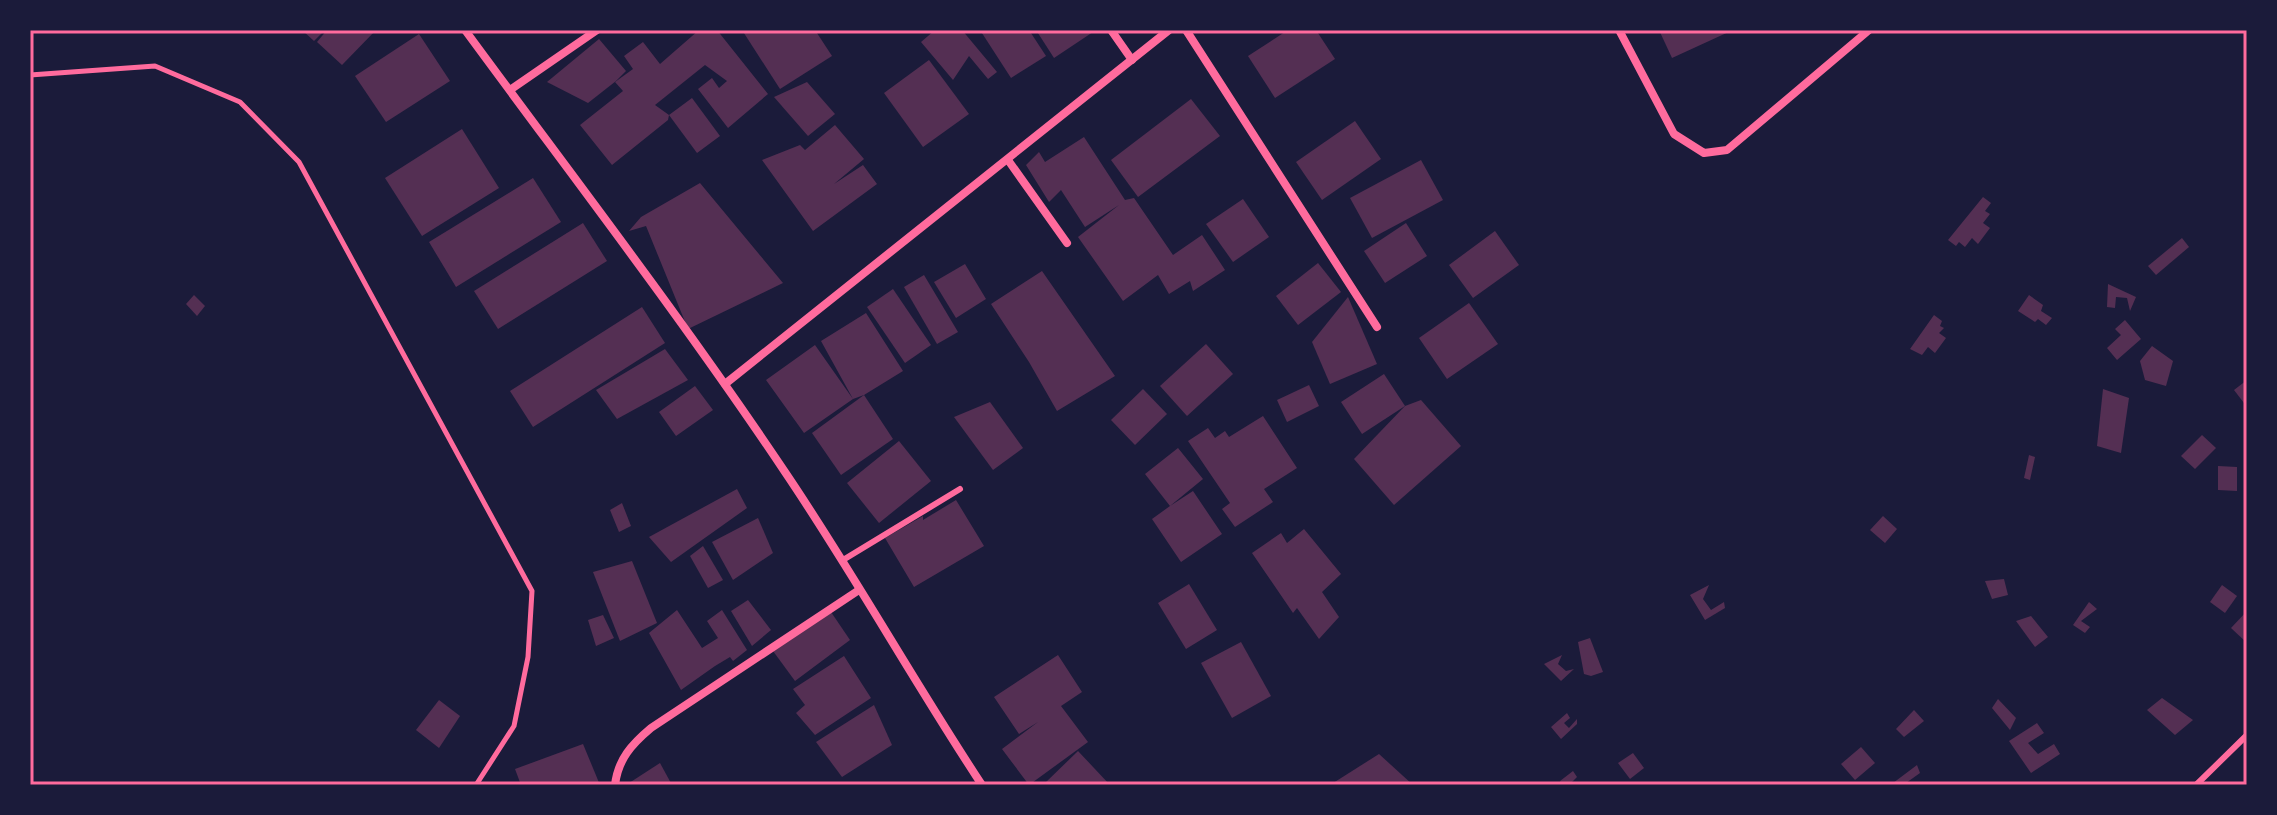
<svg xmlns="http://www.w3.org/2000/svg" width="2277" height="815" viewBox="0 0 2277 815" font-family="'Public Sans',sans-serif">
	<rect width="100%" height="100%" fill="#1b1b3a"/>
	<g fill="#542f53">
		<polygon points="302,30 325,30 314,41"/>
		<polygon points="327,30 376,30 342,65 317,42"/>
		<polygon points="699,30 717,30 768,94 728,128 698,89 712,78 719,88 727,81 705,65 655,105 669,115 668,120 612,165 580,125 623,91 615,82 633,69 624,56 643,42 660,64"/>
		<polygon points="742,30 815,30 832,56 780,89"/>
		<polygon points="935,30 962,30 997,72 988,79 969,56 953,80 921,42"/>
		<polygon points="980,30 1029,30 1046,56 1011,78"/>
		<polygon points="1036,30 1096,30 1054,58"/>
		<polygon points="1288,30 1316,30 1335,59 1275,98 1248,56"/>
		<polygon points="1659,30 1733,30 1672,58"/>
		<polygon points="419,34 450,81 386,122 355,76"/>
		<polygon points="599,39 626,71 616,81 588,103 547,82"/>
		<polygon points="929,60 969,114 923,147 884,93"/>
		<polygon points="807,82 835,114 808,136 774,97"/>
		<polygon points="692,98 720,136 697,153 669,115"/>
		<polygon points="1191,99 1220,136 1138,197 1111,160"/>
		<polygon points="1355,121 1381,159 1322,200 1296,162"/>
		<polygon points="835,125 864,159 834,184 863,165 877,184 813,231 762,160 800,145 805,150"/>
		<polygon points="462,129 499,188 422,236 385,178"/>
		<polygon points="1084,137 1125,200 1134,198 1173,255 1202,235 1225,270 1193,291 1190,281 1169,294 1158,275 1123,301 1078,237 1119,205 1085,227 1061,190 1049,202 1026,165 1039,152 1045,162"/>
		<polygon points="1421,160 1443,200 1372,238 1350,198"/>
		<polygon points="533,178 561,222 456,287 429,242"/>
		<polygon points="700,183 783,283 688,329 646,226 629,231 641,217"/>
		<polygon points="1983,197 1991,203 1985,211 1990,214 1983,223 1990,228 1978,244 1972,238 1965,247 1959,242 1956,246 1948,240"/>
		<polygon points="1243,199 1269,237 1233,262 1206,224"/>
		<polygon points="583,223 607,261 498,329 474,291"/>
		<polygon points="1406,223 1427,256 1385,283 1364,251"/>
		<polygon points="1495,231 1519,265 1473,298 1449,265"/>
		<polygon points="2182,238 2189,247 2156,275 2148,266"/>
		<polygon points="1318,263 1341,292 1298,325 1276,296"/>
		<polygon points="965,264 986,299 956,318 934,282"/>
		<polygon points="1042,271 1115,376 1057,411 1029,362 991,304"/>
		<polygon points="924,275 958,332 937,344 904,287"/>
		<polygon points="2108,284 2136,297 2130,311 2127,298 2116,297 2115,308 2107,307"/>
		<polygon points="893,289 931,345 905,363 867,307"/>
		<polygon points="194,295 205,306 197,316 186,304"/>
		<polygon points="2029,295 2043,305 2041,311 2052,318 2046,325 2038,319 2035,322 2018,311"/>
		<polygon points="1348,297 1377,364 1330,384 1312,342"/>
		<polygon points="1469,303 1498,344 1447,379 1419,338"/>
		<polygon points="642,307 665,343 533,427 510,391"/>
		<polygon points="866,313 903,371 864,395 853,399 804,433 766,380 815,345 853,399 821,341"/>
		<polygon points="1934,315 1942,321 1940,326 1944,328 1939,333 1946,338 1935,353 1928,347 1922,355 1910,349"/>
		<polygon points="2125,320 2141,339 2117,360 2107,348 2121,335 2115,329"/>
		<polygon points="1206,344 1233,374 1187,416 1160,386"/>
		<polygon points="2152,346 2173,361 2166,386 2145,380 2140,361"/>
		<polygon points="665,349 688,380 617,419 596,390"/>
		<polygon points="1384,374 1405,406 1362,434 1341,402"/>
		<polygon points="2247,380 2247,407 2234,390"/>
		<polygon points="1309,385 1319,406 1287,422 1277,400"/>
		<polygon points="695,386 713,410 676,436 659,412"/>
		<polygon points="1143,389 1167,414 1135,445 1111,420"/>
		<polygon points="2103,389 2129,398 2121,453 2097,446"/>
		<polygon points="864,395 893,439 841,475 812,433"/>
		<polygon points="1421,400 1461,446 1394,505 1354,459 1405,406"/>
		<polygon points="990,402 1023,448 993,470 954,417"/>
		<polygon points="1263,416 1297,468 1264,489 1273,502 1235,527 1222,509 1230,503 1188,441 1208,428 1215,438 1225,431 1229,437"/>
		<polygon points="2202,435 2216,448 2195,469 2181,456"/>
		<polygon points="899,441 931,481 879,523 847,483"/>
		<polygon points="1178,448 1203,479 1170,506 1193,491 1222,534 1181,562 1152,519 1170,506 1145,474"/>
		<polygon points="2029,455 2035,457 2030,480 2024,478"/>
		<polygon points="2218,466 2237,467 2237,491 2218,490"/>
		<polygon points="737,489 747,508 671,562 649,537"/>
		<polygon points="956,500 984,546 914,587 885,538 923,516 923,520"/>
		<polygon points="622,503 631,526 619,532 610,510"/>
		<polygon points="1883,516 1897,529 1885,543 1870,530"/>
		<polygon points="758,518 773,553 733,580 712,542"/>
		<polygon points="1304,529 1341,574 1322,592 1339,617 1319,639 1297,608 1293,613 1252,553 1281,533 1287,543"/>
		<polygon points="703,546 723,580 708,588 690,556"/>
		<polygon points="632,561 657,623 620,641 593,572"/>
		<polygon points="2004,579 2008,595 1992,599 1985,581"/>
		<polygon points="1189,584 1217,630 1186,649 1158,603"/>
		<polygon points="1709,585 1703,599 1711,610 1724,602 1725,608 1705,620 1690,595"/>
		<polygon points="2222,585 2237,596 2225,613 2210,602"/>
		<polygon points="748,600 771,630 752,646 731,611"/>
		<polygon points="2089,602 2097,609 2081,621 2090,627 2085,633 2073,625"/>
		<polygon points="677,610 702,648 718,638 707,621 722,610 747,650 733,661 730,657 715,666 681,690 649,633"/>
		<polygon points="2247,611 2247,643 2231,628"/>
		<polygon points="831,612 850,640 795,681 773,651"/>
		<polygon points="603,615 614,638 596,646 588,620"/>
		<polygon points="2031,616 2048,637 2035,647 2016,621"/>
		<polygon points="1590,638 1603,672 1591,676 1584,674 1578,642"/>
		<polygon points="1241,642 1271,696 1232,718 1201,663"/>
		<polygon points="1058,655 1082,692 1061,706 1088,742 1029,785 1002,749 1038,722 1019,734 994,697"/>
		<polygon points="1562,655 1558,664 1566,671 1574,669 1561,681 1544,664"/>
		<polygon points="844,656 871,698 815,735 796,713 805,705 793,689"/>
		<polygon points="2162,698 2193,720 2175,735 2147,710"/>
		<polygon points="1998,699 2016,718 2010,730 1992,708"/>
		<polygon points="439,700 460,716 439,748 416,730"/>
		<polygon points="874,705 892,745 842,777 816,742"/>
		<polygon points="1914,710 1924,721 1904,737 1896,729"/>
		<polygon points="1567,713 1570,718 1564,723 1569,728 1577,719 1577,724 1561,739 1551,727"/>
		<polygon points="2037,723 2044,733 2028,743 2038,754 2054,744 2060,754 2031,773 2009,741"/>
		<polygon points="583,744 600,785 521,785 515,769"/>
		<polygon points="1861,747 1875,763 1855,780 1841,764"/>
		<polygon points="1078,751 1110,785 1043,785"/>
		<polygon points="1633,753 1644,768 1630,779 1618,763"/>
		<polygon points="1379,754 1413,785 1330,785"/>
		<polygon points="660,763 672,785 626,785"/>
		<polygon points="1917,765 1920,773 1906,783 1907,785 1894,785 1893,783"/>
		<polygon points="1573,771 1577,777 1571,783 1573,785 1561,785 1560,781"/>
	</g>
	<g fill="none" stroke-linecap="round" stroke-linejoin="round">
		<polyline stroke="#ff6b9d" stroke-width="5" points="30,75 155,66 240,102 299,162 532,591 528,657 514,726 476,785"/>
		<g stroke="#ff6b9d" stroke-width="6">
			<polyline points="843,560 960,489"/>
			<polyline points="2196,785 2247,735"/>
		</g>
		<g stroke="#ff6b9d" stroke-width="8">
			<path d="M465,30c108,147 219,291 320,442 69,102 129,210 197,313"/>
			<polyline points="1111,30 1132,60"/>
			<polyline points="1186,30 1377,327"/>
			<polyline points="1619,30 1674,134 1704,153 1727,150 1869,30"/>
			<polyline points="510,90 597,30"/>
			<polyline points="1008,160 1067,243"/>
			<polyline points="725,384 1169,30"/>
			<path d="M615,785c3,-26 17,-41 36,-57l208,-138"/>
		</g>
	</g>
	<rect width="2277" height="815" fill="none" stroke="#1b1b3a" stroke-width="64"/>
	<rect x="32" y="32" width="2213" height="751" fill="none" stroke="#ff6b9d" stroke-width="3"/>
</svg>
